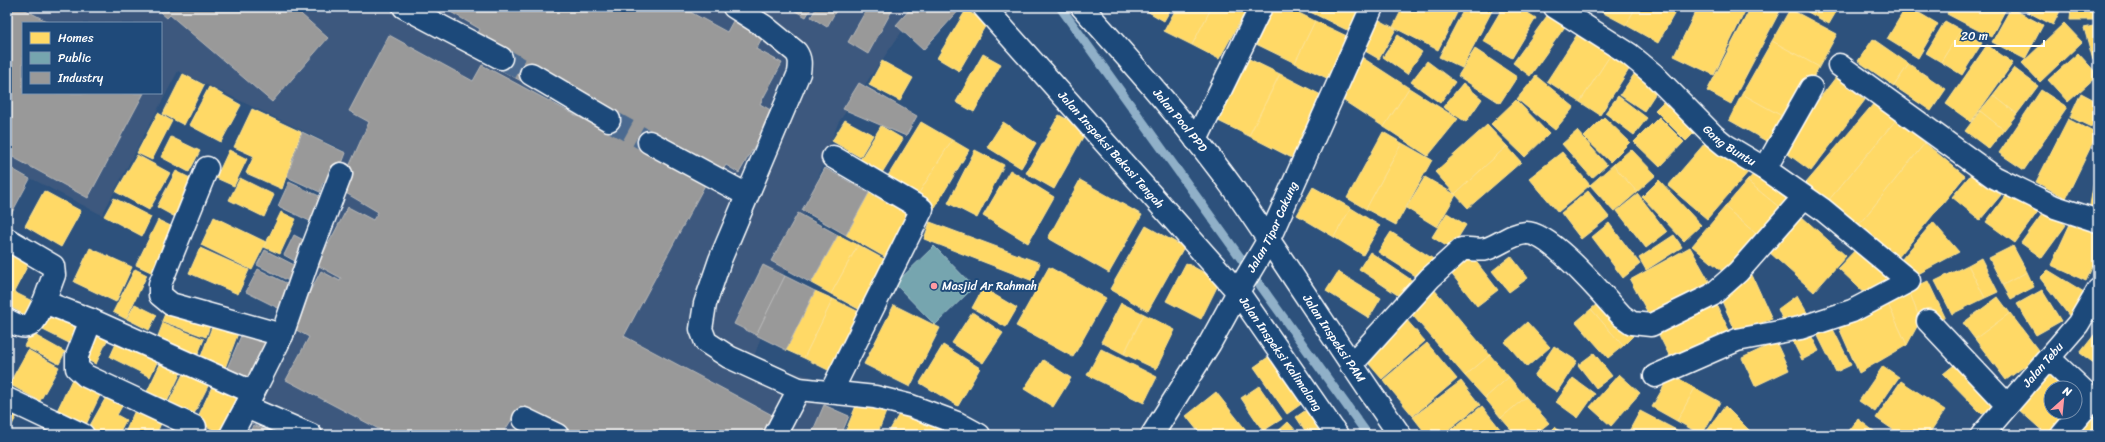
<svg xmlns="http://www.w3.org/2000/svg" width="2105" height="442" viewBox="0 0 2105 442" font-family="Sriracha,sans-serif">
	<rect width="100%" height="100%" fill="#2d517c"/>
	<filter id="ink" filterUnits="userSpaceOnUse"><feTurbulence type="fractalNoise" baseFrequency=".025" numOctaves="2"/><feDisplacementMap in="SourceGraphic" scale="8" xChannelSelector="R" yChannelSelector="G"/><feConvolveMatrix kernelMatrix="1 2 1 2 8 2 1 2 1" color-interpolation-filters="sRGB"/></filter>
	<g filter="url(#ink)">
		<path fill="#3d597e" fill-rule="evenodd" d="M7,7h912l-81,116 -86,239 90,22 -26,51h-313l-6,-3 -2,3h-266l114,-285 -165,-79 -76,144 -95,-49zM23,23h138v70h-138z"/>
		<g fill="#ffd966" stroke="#ffe494" fill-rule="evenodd">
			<polygon points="1140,7 1172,7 1164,21"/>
			<polygon points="1177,7 1212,7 1192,45 1164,31"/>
			<polygon points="1212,7 1231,7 1244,14 1219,59 1192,45"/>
			<polygon points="1267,7 1287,7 1315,21 1295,63 1250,41"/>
			<polygon points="1300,7 1366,7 1353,33"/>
			<polygon points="1403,7 1460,7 1438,50 1393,27"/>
			<polygon points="1465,7 1494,7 1462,68 1439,57"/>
			<polygon points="1503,7 1518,7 1536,18 1512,58 1483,41"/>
			<polygon points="1597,7 1636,7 1626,25 1596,9"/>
			<polygon points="1636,7 1678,7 1658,43 1626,25"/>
			<polygon points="1698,7 1747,7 1714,75 1674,56"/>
			<polygon points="1751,7 1782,7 1731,104 1707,91"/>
			<polygon points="1799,7 1839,7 1829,24"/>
			<polygon points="1906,7 1909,7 1938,24 1918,58 1887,39"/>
			<polygon points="1950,7 2007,7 1991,37 1947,14"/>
			<polygon points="2018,7 2057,7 2061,9 2053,25"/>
			<polygon points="2071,7 2098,7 2098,20 2070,20"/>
			<polygon points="2011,8 2043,25 2025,59 1992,42"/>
			<polygon points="1552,9 1569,21 1530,76 1513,63"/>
			<polygon points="1790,9 1837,34 1819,67 1772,41"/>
			<polygon points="966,10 987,23 959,71 937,58"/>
			<polygon points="1374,17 1396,29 1379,59 1358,47"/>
			<polygon points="1315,21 1351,38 1331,80 1295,63"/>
			<polygon points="1945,21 1961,30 1941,62 1926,53"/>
			<polygon points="2064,23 2082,42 2040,82 2022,63"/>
			<polygon points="2098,25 2098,58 2093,60 2084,28"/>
			<polygon points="1582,27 1615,48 1580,102 1547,81"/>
			<polygon points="1961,30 1982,43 1962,75 1941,62"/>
			<polygon points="1398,35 1422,52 1407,74 1383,57"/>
			<polygon points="1873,39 1909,64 1894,86 1858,61"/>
			<polygon points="1772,41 1819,67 1789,120 1742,94"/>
			<polygon points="1987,45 2013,63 1971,122 1946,104"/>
			<polygon points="1615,48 1635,60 1600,115 1580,102"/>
			<polygon points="1475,49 1517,77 1500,103 1458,76"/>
			<polygon points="2078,53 2098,75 2068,102 2048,80"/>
			<polygon points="983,54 1001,64 974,112 956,102"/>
			<polygon points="1241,55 1280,74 1249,136 1210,117"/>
			<polygon points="1363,58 1409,88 1384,127 1338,97"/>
			<polygon points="882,61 913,78 900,101 869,85"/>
			<polygon points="1427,61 1455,82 1440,103 1411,82"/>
			<polygon points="1909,64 1946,89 1931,111 1894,86"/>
			<polygon points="2014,68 2038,86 2017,114 1993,95"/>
			<polygon points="1637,70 1661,85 1644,111 1620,95"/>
			<polygon points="183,74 204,85 184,125 163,114"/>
			<polygon points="1280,74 1327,98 1296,160 1249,136"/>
			<polygon points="1536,76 1574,107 1555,130 1517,99"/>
			<polygon points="1836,77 1865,100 1811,171 1781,149"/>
			<polygon points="1463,83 1482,99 1466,122 1443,107"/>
			<polygon points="209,87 241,105 221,142 189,125"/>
			<polygon points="1409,88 1458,119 1428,156 1384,127"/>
			<polygon points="2041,90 2067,107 2024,170 1999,153"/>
			<polygon points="2081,93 2098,102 2098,113 2091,127 2070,117"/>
			<polygon points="1742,94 1789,120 1775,146 1729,120"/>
			<polygon points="1993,95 2017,114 2004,130 1980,111"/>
			<polygon points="1618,96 1647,118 1634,135 1605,113"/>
			<polygon points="1668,97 1699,128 1686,141 1655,110"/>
			<polygon points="1516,100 1549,134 1525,157 1491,124"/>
			<polygon points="1875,102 1896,120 1828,201 1806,183"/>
			<polygon points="252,109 301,132 282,189 246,173 254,156 234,147"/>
			<polygon points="1980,111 2004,130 1989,149 1965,131"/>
			<polygon points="158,113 172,121 152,160 137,153"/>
			<polygon points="1059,115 1087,130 1054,189 1026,173"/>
			<polygon points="1604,117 1630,142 1610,162 1584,137"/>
			<polygon points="1659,117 1684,142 1660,167 1634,142"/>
			<polygon points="2068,119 2097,134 2066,198 2036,182"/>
			<polygon points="845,120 873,135 860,157 832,141"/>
			<polygon points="1896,120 1925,143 1857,227 1828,201"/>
			<polygon points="921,122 952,140 916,198 886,179"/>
			<polygon points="1003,122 1036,143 1021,168 987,147"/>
			<polygon points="1487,125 1507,146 1455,194 1435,172"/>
			<polygon points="881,126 903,139 880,176 858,163"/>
			<polygon points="1577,131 1607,165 1592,178 1562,144"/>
			<polygon points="1383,132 1402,143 1366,209 1347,198"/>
			<polygon points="1711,136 1750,170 1707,219 1668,186"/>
			<polygon points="171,137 200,151 189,172 161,157"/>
			<polygon points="952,140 969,150 934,209 916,198"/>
			<polygon points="1402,143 1432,160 1396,225 1366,209"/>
			<polygon points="1925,143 1965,176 1897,259 1857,227"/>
			<polygon points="1507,146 1521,162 1468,208 1455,194"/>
			<polygon points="1631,149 1656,175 1637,192 1613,165"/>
			<polygon points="229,150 247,159 234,186 216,178"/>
			<polygon points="975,150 1004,165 977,218 948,203"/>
			<polygon points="1562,152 1590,185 1558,212 1529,178"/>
			<polygon points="137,155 170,173 149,210 116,192"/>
			<polygon points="2098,157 2098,213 2089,211"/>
			<polygon points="1613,165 1637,192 1614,212 1590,185"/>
			<polygon points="1760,167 1797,198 1785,212 1747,181"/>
			<polygon points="1010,170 1054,197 1028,243 983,216"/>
			<polygon points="176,171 196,181 177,218 157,207"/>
			<polygon points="1973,172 2001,195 1980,220 1952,197"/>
			<polygon points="1425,177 1456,195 1437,227 1406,208"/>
			<polygon points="240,178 274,195 264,217 229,200"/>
			<polygon points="1080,180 1142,215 1109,273 1048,238"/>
			<polygon points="1659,180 1701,225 1684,241 1642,197"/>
			<polygon points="1747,181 1785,212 1762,239 1725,207"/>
			<polygon points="1313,187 1351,208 1334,237 1297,215"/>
			<polygon points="2010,189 2039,210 2015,243 1986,222"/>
			<polygon points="44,191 81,211 61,247 25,226"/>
			<polygon points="1588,191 1609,217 1581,239 1561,213"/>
			<polygon points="869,193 914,218 890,260 846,235"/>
			<polygon points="1638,194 1667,232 1646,248 1617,211"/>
			<polygon points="114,198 151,217 142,236 104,216"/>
			<polygon points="1725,207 1762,239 1729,277 1692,246"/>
			<polygon points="1351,208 1380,226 1363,255 1334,237"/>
			<polygon points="2045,210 2066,225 2042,258 2021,243"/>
			<polygon points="281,212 296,219 280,254 264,247"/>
			<polygon points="1447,213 1466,225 1451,249 1432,237"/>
			<polygon points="1801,216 1846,256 1814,292 1769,252"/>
			<polygon points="214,217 266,242 252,270 201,245"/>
			<polygon points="158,220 175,228 153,273 136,265"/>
			<polygon points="930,222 1040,263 1033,281 924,239"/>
			<polygon points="1933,222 1959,252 1918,274 1901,260"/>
			<polygon points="2071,222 2098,234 2098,254 2086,281 2051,265"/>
			<polygon points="1609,223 1640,264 1623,278 1592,237"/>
			<polygon points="1146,226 1184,247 1148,311 1110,289"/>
			<polygon points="1391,232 1435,260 1422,280 1378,252"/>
			<polygon points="838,235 858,245 831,294 811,283"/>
			<polygon points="1674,235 1682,247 1646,270 1639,258"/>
			<polygon points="7,244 32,257 14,292 36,303 29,317 7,305"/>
			<polygon points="1861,244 1894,275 1871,299 1838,268"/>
			<polygon points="858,245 891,263 864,312 831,294"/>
			<polygon points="2013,246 2027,272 2003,285 1989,258"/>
			<polygon points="1690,247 1713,288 1653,322 1630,280"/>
			<polygon points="90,248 132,267 116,302 74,282"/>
			<polygon points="200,248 249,270 238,294 189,273"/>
			<polygon points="1370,252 1413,281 1402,298 1359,269"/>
			<polygon points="1471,255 1498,290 1477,306 1450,272"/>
			<polygon points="1511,256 1528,278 1509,292 1492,271"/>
			<polygon points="1981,258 1998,292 1985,298 1968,265"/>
			<polygon points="1186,263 1220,281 1201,319 1166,301"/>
			<polygon points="1968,265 1985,298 1952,314 1935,281"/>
			<polygon points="1049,267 1106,298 1073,357 1016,326"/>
			<polygon points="135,269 147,275 126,319 113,312"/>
			<polygon points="2048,270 2084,292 2070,317 2040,278"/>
			<polygon points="1338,272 1381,298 1369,318 1326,291"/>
			<polygon points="2027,272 2034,287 2011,299 2003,285"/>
			<polygon points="1752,275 1772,319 1736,332 1720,297"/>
			<polygon points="1928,281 1945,317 1920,321 1909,290"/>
			<polygon points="983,288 1017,308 1006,327 972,308"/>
			<polygon points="1433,288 1490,355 1465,376 1408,310"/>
			<polygon points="1909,290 1920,321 1907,345 1886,300"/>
			<polygon points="2042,290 2061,321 2036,335 2017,304"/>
			<polygon points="815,291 833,299 804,358 786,350"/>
			<polygon points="1797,295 1809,316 1784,323 1778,309"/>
			<polygon points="1998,297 2010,313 1975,339 1963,323"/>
			<polygon points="833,299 867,316 838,375 804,358"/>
			<polygon points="1602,300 1633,336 1623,346 1591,309"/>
			<polygon points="1714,300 1730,332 1672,361 1656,329"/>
			<polygon points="1886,300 1907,345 1859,373 1836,321"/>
			<polygon points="1121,303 1144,314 1124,354 1101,342"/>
			<polygon points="135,304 157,315 149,330 127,319"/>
			<polygon points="169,304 212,320 206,337 162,321"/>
			<polygon points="894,305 940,328 910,387 864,364"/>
			<polygon points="52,308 83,323 73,345 41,329"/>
			<polygon points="1591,309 1623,346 1608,358 1576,322"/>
			<polygon points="972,312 1003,333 983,363 952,343"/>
			<polygon points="2010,313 2041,354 2006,380 1975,339"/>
			<polygon points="1144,314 1175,330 1156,369 1124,354"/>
			<polygon points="1405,318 1425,341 1382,379 1362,356"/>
			<polygon points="215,319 240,328 225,368 200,359"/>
			<polygon points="1527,322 1550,347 1527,367 1505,342"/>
			<polygon points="163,323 204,339 196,359 155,344"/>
			<polygon points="1830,323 1851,365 1836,372 1815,330"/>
			<polygon points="97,326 111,332 96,364 82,358"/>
			<polygon points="1808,329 1819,351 1802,360 1791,338"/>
			<polygon points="2098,330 2098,366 2080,353"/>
			<polygon points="31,333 65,352 59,364 24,346"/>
			<polygon points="119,337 160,356 150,377 110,357"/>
			<polygon points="1776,342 1789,370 1755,386 1742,358"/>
			<polygon points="1427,343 1457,379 1413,416 1383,380"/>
			<polygon points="943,345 980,368 958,406 920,383"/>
			<polygon points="1554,346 1577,361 1557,392 1534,376"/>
			<polygon points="1101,349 1157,377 1144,403 1087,375"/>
			<polygon points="28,350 59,367 40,401 9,384"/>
			<polygon points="1274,353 1307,400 1287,414 1254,367"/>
			<polygon points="1594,353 1612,376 1596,388 1578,365"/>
			<polygon points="1490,355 1509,377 1485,398 1465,376"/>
			<polygon points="164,356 184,366 165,406 145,396"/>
			<polygon points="1043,360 1071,378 1053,407 1024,389"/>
			<polygon points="1959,361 1997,406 1982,414 1943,374"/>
			<polygon points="187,366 212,378 191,420 166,408"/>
			<polygon points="1883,366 1899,377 1875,412 1859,401"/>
			<path d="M2054,369l34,30 -32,36h-9l-29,-26zM2051,388h24v24h-24z"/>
			<polygon points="75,373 104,387 83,431 54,417"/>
			<polygon points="1619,374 1640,393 1611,426 1590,407"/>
			<polygon points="1671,374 1695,388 1677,421 1652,407"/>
			<polygon points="1509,377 1526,397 1501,418 1485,398"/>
			<polygon points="216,378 243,391 222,434 196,421"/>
			<polygon points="1573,378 1595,394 1578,418 1556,402"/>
			<polygon points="1461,381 1480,405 1441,435 1427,435 1413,417"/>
			<polygon points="1901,381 1945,410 1928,435 1901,435 1876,418"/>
			<polygon points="1259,386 1282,419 1263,431 1241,398"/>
			<polygon points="1695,388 1720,402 1702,435 1677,421"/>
			<polygon points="109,392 125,401 117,415 126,420 118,435 98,435 88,429"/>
			<polygon points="1216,392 1250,435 1201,435 1186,416"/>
			<polygon points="1526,397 1549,423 1534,435 1516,435 1501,418"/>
			<polygon points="858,401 886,412 877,435 844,435"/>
			<polygon points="7,405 19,412 7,434"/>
			<polygon points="1312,406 1326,435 1308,435 1296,417"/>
			<polygon points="1482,406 1505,435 1444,435"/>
			<polygon points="1725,406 1754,435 1704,435"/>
			<polygon points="136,408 162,421 156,435 124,435"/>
			<polygon points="2094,408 2098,411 2098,435 2075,435"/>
			<polygon points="902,409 949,434 948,435 887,435"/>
			<polygon points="1640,411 1686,435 1627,435"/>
			<polygon points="1858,419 1879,435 1846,435"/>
			<polygon points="177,420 189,426 185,435 170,435"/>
			<polygon points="1288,422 1300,435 1274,435"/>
			<polygon points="1555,427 1564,435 1547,435"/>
		</g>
		<polygon fill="#76a5af" stroke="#9fc0c7" points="934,246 974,287 935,325 895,284"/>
		<g fill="#999" stroke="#b8b8b8">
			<polygon points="7,7 20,7 50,23 23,23 23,93 144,93 88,198 7,154"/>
			<polygon points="154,7 293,7 328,38 272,102 170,15 167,18"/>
			<polygon points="442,7 681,7 727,32 733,21 762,38 756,49 782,63 760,104 774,112 739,173 726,165 722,171 649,142 643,151 705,185 624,336 776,417 766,435 576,435 520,406 502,435 390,435 286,380 309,337 291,327 321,271 340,281 341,278 317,265 348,207 373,220 378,212 339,189 369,122 349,111 389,35 473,81 482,65 603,130 614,111 525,83 495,67 477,35 480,29"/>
			<polygon points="788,7 812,7 806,17"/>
			<polygon points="817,7 838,7 827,27 811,17"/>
			<polygon points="868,7 894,7 868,54 848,42"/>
			<polygon points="912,7 962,7 923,50 896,25"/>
			<polygon points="859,83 917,116 906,136 843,109"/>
			<polygon points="302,132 346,153 333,187 323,182 320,192 287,177"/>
			<polygon points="7,166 30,179 8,220 7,220"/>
			<polygon points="825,168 869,193 846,235 802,210"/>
			<polygon points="289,182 330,201 318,225 278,206"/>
			<polygon points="798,213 838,235 811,283 771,261"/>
			<polygon points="294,235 313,245 302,265 284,255"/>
			<polygon points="265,250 302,269 295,284 257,265"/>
			<polygon points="763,265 785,276 756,335 734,324"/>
			<polygon points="258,269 296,288 284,311 246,292"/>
			<polygon points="785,276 815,291 786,350 756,335"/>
			<polygon points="243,331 269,342 252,385 225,373"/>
			<polygon points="824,405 849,416 841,435 811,435"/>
			<polygon points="253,425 279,435 249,435"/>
		</g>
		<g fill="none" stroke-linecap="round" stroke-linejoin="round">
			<polyline stroke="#90b0c8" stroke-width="9" points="1060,7 1368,435"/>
			<g stroke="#4c6b90" stroke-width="22" stroke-dasharray="22 11" stroke-linecap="butt">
				<polyline points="501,58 531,74"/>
				<polyline points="609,120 649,142"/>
			</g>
			<g stroke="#fff" stroke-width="25">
				<g id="minor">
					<polyline points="404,7 501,58"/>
					<path d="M734,7l30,19 32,26c5,7 4,13 3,21l-79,187 -15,44 -4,25 5,13 23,15 70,32 76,8 36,9 46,17 22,12"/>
					<path id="s1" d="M984,7l254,285 99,143"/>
					<path id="s2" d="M1082,7c54,60 109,122 156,188 55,79 106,161 162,240"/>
					<path id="s3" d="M1555,7l74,47 24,20 61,62 11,9 40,24 57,40 87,72 -57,30 -52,17 -63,12 -82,36"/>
					<polyline points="1839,65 1994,177 2055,207 2098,221"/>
					<polyline points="531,74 609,120"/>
					<polyline points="1196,140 1261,7"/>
					<polyline points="649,142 747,195"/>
					<polyline points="207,168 160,284 160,295 171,304 282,335"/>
					<polyline points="1765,169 1811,88"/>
					<polyline points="7,239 53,266 54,275 44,302"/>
					<path d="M7,320c25,14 26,4 37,-18l47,18 161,72"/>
					<polyline points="91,320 77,356 77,368 86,376 195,427"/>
					<polyline points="1928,321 2007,405"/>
					<polyline points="2049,358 2098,404"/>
					<path d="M1351,365l79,-87 32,-29c8,-1 16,2 24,0 14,-4 24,-15 40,-16 25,-1 78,64 96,83l10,7 19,2 61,-30 26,-23 66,-75"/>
					<polyline points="831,392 922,209 833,157"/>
					<polyline points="7,399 83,435"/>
					<polyline points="524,419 557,435"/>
					<polyline points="231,435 246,407"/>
					<polyline points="311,435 246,407 282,335 309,257 341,174"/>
					<polyline points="775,435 799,389"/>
					<path id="s4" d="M1152,435l58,-92 33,-60 25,-42 104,-234"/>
					<path id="s5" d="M1982,435l96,-111 20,-34"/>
					<polyline points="2062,435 2093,399"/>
				</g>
			</g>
			<use href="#minor" stroke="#1f4a7a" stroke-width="22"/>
		</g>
	</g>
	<circle fill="#ff9aa2" stroke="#1f4a7a" stroke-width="1.5" cx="934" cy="286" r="4"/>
	<g text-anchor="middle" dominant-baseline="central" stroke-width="4" stroke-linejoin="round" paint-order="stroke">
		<g font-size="12" fill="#fff" stroke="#1f4a7a">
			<text stroke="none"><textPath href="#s2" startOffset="150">Jalan Pool PPD</textPath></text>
			<text stroke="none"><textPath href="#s3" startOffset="224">Gang Buntu</textPath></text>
			<text stroke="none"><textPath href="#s1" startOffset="191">Jalan Inspeksi Bekasi Tengah</textPath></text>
			<text stroke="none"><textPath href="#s4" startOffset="241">Jalan Tipar Cakung</textPath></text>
			<text stroke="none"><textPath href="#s2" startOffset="417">Jalan Inspeksi PAM</textPath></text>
			<text stroke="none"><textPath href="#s1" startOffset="457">Jalan Inspeksi Kalimalang</textPath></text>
			<text stroke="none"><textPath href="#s5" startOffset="93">Jalan Tebu</textPath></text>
		</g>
		<g font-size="12" fill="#fff" stroke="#1f4a7a" text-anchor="start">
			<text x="942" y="286">Masjid Ar Rahmah</text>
		</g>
	</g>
	<rect width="2105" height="442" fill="none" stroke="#1f4a7a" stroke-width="24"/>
	<rect x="12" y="12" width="2081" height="418" fill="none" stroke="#fff" stroke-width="1.5" filter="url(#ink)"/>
	<rect x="22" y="22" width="140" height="72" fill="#1f4a7a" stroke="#7992af"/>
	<rect x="30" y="32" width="20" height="12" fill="#ffd966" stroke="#7992af"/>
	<text x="58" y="42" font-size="12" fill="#ffffff">Homes</text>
	<rect x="30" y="52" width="20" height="12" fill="#76a5af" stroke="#7992af"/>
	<text x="58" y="62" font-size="12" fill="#ffffff">Public</text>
	<rect x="30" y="72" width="20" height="12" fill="#999999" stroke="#7992af"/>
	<text x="58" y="82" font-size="12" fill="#ffffff">Industry</text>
	<g transform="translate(2063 400) rotate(27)"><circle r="19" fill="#1f4a7a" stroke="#7992af"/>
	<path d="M0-3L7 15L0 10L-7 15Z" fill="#ff9aa2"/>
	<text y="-6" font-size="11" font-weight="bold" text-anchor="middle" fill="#ffffff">N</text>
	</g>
	<path d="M1955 40v6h89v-6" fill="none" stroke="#ffffff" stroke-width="2"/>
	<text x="1961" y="40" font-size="12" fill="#ffffff" stroke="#1f4a7a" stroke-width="3" paint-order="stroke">20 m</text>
</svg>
